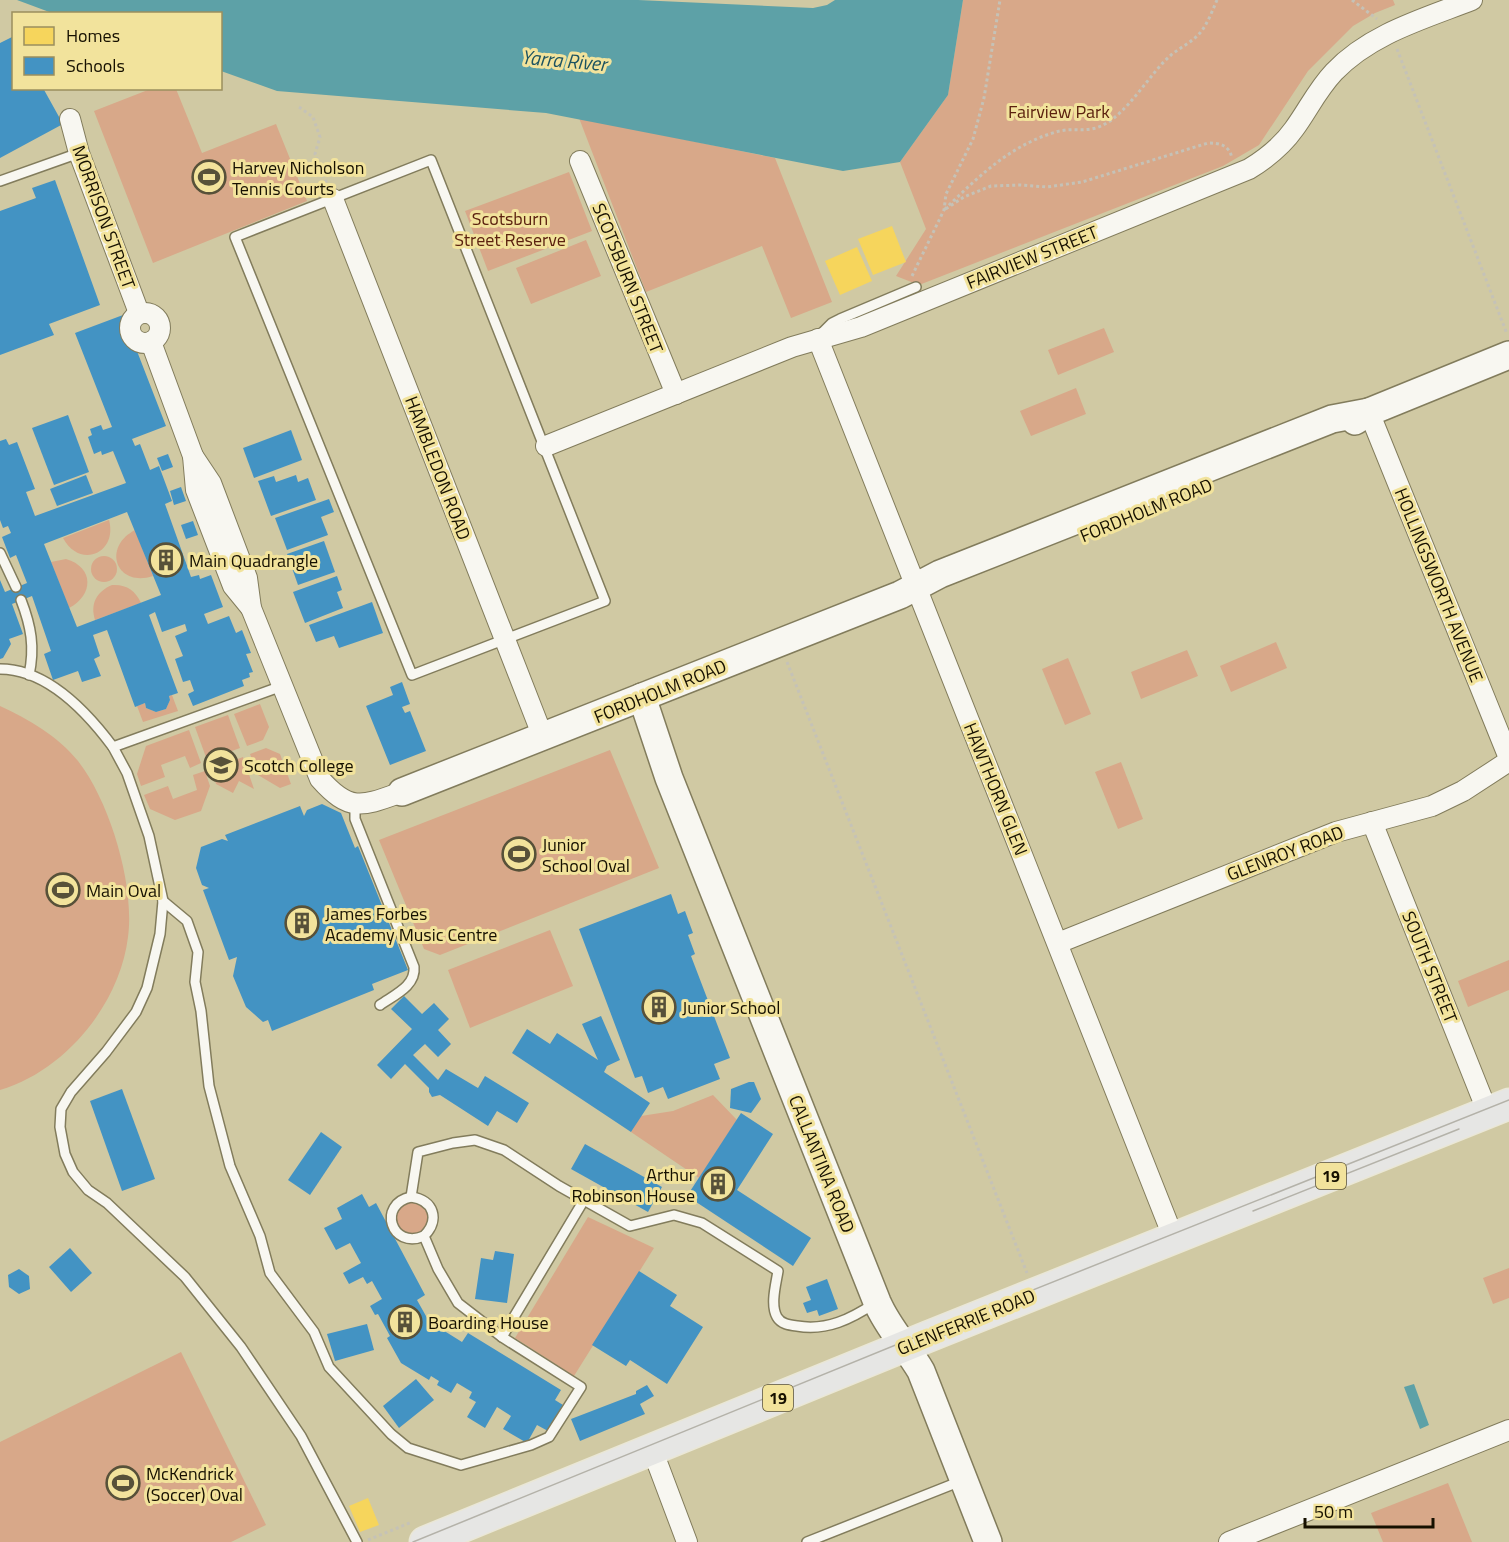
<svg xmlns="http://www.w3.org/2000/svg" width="1509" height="1542" viewBox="0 0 1509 1542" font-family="'Titillium Web',sans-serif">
	<rect width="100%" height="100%" fill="#d0c9a3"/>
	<g fill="#d8a889">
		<polygon points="963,0 1393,0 1395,5 1375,13 1353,26 1308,71 1259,145 1223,166 919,285 896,276 926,229 900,162 948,95"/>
		<polygon points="153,88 176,89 202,153 276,124 307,201 153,263 94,111"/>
		<polygon points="579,118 775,158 832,302 791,318 762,246 646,292"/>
		<polygon points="569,172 592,231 488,271 465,211"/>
		<polygon points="586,240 601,276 531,304 516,268"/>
		<polygon points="1104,328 1114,352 1058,375 1048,350"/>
		<polygon points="1076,388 1086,414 1031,436 1020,411"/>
		<path d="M109,520c9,34 -30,49 -46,18z"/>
		<path d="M135,530l18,46c-36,12 -52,-28 -18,-46z"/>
		<circle cx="104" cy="569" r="13"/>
		<path d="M66,559c28,8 28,36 3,49l-18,-46z"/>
		<path d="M112,585c14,-1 23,5 29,18l-46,17c-5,-16 1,-28 17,-35z"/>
		<polygon points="1276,642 1287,668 1231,692 1220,666"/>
		<polygon points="1187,650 1198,676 1141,699 1131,672"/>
		<polygon points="1068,658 1091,714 1065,725 1042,669"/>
		<polygon points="172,695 178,711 143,722 137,706 145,703 146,708 156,712 166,709 170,700 169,696"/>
		<polygon points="260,704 269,727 263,740 247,746 234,714"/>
		<path d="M0,706c28,13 58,30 78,55 32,41 57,124 50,176 -8,67 -63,134 -128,153z"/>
		<polygon points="228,715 240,748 207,760 195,727"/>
		<polygon points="189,730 201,763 190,768 185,756 161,765 165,777 141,786 137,774 146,746"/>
		<polygon points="266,748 280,754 291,784 280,788 258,775 250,754"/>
		<polygon points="610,750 659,868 440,955 424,949 379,840"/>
		<polygon points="243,757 254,789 239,781 233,793 216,784 211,769"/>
		<polygon points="1121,762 1143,819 1118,829 1095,772"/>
		<polygon points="205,771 210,786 201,811 175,820 150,809 144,795 168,786 173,799 197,790 193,775"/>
		<polygon points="550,930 573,986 470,1028 448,970"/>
		<polygon points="1509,960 1509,990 1468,1007 1458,981"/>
		<polygon points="713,1095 737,1120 699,1178 631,1132 641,1116 673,1111"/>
		<circle cx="412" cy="1218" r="16"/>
		<polygon points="588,1217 654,1248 574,1376 515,1338"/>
		<polygon points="1509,1268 1509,1298 1493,1304 1483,1278"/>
		<polygon points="181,1352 266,1525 231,1542 0,1542 0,1442"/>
		<polygon points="1448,1483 1472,1542 1383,1542 1371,1513"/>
	</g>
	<g fill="#5da1a7">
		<polygon points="17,0 638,0 813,8 827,5 835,0 963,0 948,95 900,162 843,171 546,113 277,91 221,71 220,14 52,13"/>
		<polygon points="1414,1384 1429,1425 1420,1429 1404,1387"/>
	</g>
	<g fill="#f6d55c">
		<polygon points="892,226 906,262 873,275 858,239"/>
		<polygon points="857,247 872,281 840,295 825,261"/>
		<polygon points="368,1498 379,1525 360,1532 349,1506"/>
	</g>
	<g fill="#4393c3" fill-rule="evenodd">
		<polygon points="14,36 14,88 43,88 63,124 0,158 0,43"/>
		<polygon points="55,180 100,305 49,324 54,335 0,355 0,211 36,198 32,188"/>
		<path d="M123,315l43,111 -34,13 3,7 5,-2 10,26 9,-4 13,35 -7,3 26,73 8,-2 1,4 11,-4 12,32 -19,7 4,10 21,-8 7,17 6,-3 9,23 -5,1 7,18 -4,1 1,4 -8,3 2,6 -51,20 -5,-12 6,-3 -4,-11 -7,2 -8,-23 8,-3 -8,-20 12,-5 -2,-7 -23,8 -7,-20 -6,3 29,78 -9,3 1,4 -4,9 -10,3 -10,-4 -1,-5 -10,4 -28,-77 -14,5 7,21 -6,3 7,17 -19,6 -4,-11 -25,9 -9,-26 7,-3 -19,-55 -20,8 11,30 -14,5 2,5 -8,14 -3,1v-79l5,12 22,-9 -11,-28 -6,3 -8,-21 9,-4 -3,-7 -5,2 -3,-8v-79l6,-2 3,6 8,-3 18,47 -9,3 9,24 91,-33 -13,-32 -11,4 -1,-4 -7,3 -6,-17 4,-2 -2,-6 11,-4 2,5 9,-3 -37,-94zM127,512l34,83 -84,32 -33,-83z"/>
		<polygon points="68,415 89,472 54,485 32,428"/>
		<polygon points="291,430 302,460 254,478 243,448"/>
		<polygon points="168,454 173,467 162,471 157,458"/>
		<polygon points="86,475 93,493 57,506 50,489"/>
		<polygon points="296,475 298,482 308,478 316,500 271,516 258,481 274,476 276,482"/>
		<polygon points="181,487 186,501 174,505 170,491"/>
		<polygon points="329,499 334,512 321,517 328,535 287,550 275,518"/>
		<polygon points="193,521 198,535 186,539 181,525"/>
		<polygon points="324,541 335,572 298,585 287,554"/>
		<polygon points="337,576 342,590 337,592 343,608 305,623 293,592"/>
		<polygon points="372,602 383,633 339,648 334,636 316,642 309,625"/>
		<polygon points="402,682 410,704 402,707 405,713 410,711 426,751 390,765 366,706 393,695 390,687"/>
		<polygon points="322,804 341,813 355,848 358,846 408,970 372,984 374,990 272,1031 268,1020 263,1022 246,1007 233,976 237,957 229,960 203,890 209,888 202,885 196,868 201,847 222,839 228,841 225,835 300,806 304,816 307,810"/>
		<polygon points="671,894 678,914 685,911 693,933 688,935 695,954 691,956 730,1058 714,1064 720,1079 668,1099 663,1087 648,1093 642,1076 635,1078 579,929"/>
		<polygon points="404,996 422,1014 434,1003 449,1019 438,1030 451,1044 438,1057 425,1044 413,1055 438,1080 446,1069 478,1088 485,1076 529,1103 517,1123 497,1111 488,1126 440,1095 432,1097 429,1092 429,1088 405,1064 391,1079 377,1065 412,1029 391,1009"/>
		<polygon points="601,1016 620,1060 607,1066 604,1072 650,1103 631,1132 512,1053 527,1029 550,1044 557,1033 598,1060 582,1024"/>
		<polygon points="749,1082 754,1082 761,1099 751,1113 730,1108 731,1089"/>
		<polygon points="122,1089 155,1179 122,1191 90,1101"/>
		<polygon points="741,1113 773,1134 737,1190 811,1238 793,1266 687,1196"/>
		<polygon points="321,1132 342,1147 310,1195 288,1180"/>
		<polygon points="585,1144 662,1187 648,1212 571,1169"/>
		<polygon points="362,1194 369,1207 376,1203 425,1295 417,1300 431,1325 435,1318 449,1326 446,1332 462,1342 468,1333 561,1390 555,1400 563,1405 548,1431 537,1425 527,1443 503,1429 511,1416 497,1407 485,1428 467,1417 476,1402 469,1398 472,1392 457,1383 451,1393 437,1385 439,1381 431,1376 429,1380 401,1363 387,1338 390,1336 378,1314 375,1315 370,1306 382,1299 372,1281 367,1284 363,1277 349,1284 343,1273 361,1263 350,1243 336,1250 324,1228 342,1219 337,1208"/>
		<polygon points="70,1248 92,1273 71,1292 49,1267"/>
		<polygon points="495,1251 514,1254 507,1303 475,1299 481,1258 493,1260"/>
		<polygon points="19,1269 29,1276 30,1289 19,1294 9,1287 8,1275"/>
		<polygon points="639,1271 677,1295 670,1306 703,1327 667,1384 630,1360 626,1366 592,1345"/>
		<polygon points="827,1279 838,1309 819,1316 817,1310 807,1313 803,1303 811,1300 806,1287"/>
		<polygon points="367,1324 374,1350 335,1361 327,1334"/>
		<polygon points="416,1379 434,1400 399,1428 383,1406"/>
		<polygon points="647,1385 654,1396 640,1404 645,1414 580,1441 571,1419 636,1394 636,1391"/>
	</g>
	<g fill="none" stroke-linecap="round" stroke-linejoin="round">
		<g stroke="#827c5c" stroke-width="12">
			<g id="lane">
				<polygon points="431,160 605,601 412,675 235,237"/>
				<polyline points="0,181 79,153"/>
				<polyline points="820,335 832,323 840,319 916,287"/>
				<polyline points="0,553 16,587"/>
				<path d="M21,600c10,26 14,47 8,75"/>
				<path d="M0,669c47,0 87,43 113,78"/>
				<polyline points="282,686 113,747 127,773 149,836 163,901 160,934 147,988 136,1012 106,1052 71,1092 61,1109 60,1127 65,1154 73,1172 88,1190 107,1203 185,1277 241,1347 301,1436 357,1542"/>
				<path d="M355,803v16l59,148c2,19 -20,28 -34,38"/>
				<path d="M163,901l24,20 11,31 -3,30 6,29 8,75 21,80 30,70 10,37 44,59 15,35 62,67 17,14 53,17 70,-20 18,-8 32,-50 -79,-50 -44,-34 -20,-34 -14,-33c16,-16 10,-36 -13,-39l7,-45 35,-9 22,-3 29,10 55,36 71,40 44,-11 28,8 76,48c-2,13 -8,34 -1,46 4,7 12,8 20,9 30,5 54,-7 78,-23"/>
				<path d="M411,1197c-34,7 -20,53 13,39"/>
				<polyline points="502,1337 584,1200"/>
				<polyline points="807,1542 961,1481"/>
			</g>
		</g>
		<g stroke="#827c5c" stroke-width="22">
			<g id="street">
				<polyline points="70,119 79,153 139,313"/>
				<polyline points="580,161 676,394"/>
				<polyline points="333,199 543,737"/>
				<circle cx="145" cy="328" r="15"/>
				<polyline points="818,339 1174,1239"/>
				<polyline points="151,342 193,456 196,490 233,586 251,608"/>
				<polyline points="1369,412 1509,758"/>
				<path d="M546,446l246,-99 69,-20 388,-158c18,-11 33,-23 45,-40 14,-19 23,-39 40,-57 36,-38 89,-53 138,-72"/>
				<path d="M193,456l18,27 36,95 4,30 69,171c30,34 43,27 82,13"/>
				<polyline points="1372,822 1488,1113"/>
				<polyline points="1058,943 1336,832 1432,806 1463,791 1509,761"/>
				<polyline points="652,1449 687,1542"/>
				<polyline points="1229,1542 1509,1430"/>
			</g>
		</g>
		<g stroke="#827c5c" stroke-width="30">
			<g id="secondary">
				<polyline points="1355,421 1369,412 1509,355"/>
				<path d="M642,697l27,81 208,524c11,26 30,45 44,69l67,171"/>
				<polyline points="402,792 900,595 940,574 1332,419 1369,412"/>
			</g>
		</g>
		<g stroke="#eae7d6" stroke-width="33">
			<polyline id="primary" points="425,1542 927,1337 1509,1104"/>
		</g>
		<g stroke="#c5c2b7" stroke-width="3" stroke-dasharray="3 3" stroke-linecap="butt">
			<path d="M1217,0c-4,9 -8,20 -14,29 -8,12 -21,17 -32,26 -22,19 -43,59 -70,71 -14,7 -31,1 -45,6 -46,13 -79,46 -112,78l20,-13 27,-11 30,-1 26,2 35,-5 126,-39c12,0 21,2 24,15"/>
			<polyline points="1352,0 1377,19"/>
			<polyline points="1397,49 1507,334"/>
			<polyline points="299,107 313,117 320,137 315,154 327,184"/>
			<polyline points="912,276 944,210 946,194 973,139 984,98 1000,0"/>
			<polyline points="787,662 1027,1273"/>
			<polyline points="368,1540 412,1522"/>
		</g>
		<use href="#lane" stroke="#f8f7f1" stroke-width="9"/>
		<use href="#street" stroke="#f8f7f1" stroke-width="20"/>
		<use href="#secondary" stroke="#f8f7f1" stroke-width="27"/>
		<use href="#primary" stroke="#e6e6e4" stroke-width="30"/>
		<g stroke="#b4b2a9" stroke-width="1.5">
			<polyline points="1253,1211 1459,1129"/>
			<polyline points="902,1352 952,1332"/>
			<polyline points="413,1542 925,1333 1509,1100"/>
		</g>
	</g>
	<defs>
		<g id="stadium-ring" transform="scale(1.725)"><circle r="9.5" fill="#f2e39c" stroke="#575139" stroke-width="1.5"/><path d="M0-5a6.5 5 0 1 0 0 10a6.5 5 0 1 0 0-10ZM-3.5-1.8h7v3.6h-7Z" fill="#575139"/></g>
		<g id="building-ring" transform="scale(1.725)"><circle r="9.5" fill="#f2e39c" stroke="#575139" stroke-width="1.5"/><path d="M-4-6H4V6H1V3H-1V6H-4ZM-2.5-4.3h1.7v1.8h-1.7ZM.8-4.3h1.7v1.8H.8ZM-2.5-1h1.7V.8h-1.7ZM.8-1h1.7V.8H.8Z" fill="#575139"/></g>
		<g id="school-ring" transform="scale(1.725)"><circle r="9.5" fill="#f2e39c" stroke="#575139" stroke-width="1.5"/><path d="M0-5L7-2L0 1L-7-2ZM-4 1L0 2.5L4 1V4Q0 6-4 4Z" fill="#575139"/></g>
	</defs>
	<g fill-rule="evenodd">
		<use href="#stadium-ring" x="209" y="177"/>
		<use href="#building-ring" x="166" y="560"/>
		<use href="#school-ring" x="221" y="765"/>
		<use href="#stadium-ring" x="519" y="854"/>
		<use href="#stadium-ring" x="63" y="890"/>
		<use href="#building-ring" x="302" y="923"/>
		<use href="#building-ring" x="659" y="1007"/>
		<use href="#building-ring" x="718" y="1184"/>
		<use href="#building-ring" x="405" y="1322"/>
		<use href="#stadium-ring" x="123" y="1483"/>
	</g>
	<g text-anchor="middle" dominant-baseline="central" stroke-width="6" stroke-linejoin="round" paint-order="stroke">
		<g fill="#f2e39c" stroke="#584f2f" stroke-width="1.5">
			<rect x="1316" y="1163" width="30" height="26" rx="4.5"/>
			<rect x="763" y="1385" width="30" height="26" rx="4.5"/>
		</g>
		<g font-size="16" font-weight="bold" fill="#161000">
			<text x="1331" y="1176">19</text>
			<text x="778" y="1398">19</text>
		</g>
		<g font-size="18" fill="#5b210f" stroke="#f2e39c">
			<text x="1059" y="111">Fairview Park</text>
			<text x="510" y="218">Scotsburn<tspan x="510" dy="21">Street Reserve</tspan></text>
		</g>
		<g font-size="18" fill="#161000" stroke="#f2e39c" text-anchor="start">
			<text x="232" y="167">Harvey Nicholson<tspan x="232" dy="21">Tennis Courts</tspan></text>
			<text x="189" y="560">Main Quadrangle</text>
			<text x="244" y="765">Scotch College</text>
			<text x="542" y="844">Junior<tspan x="542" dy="21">School Oval</tspan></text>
			<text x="86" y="890">Main Oval</text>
			<text x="325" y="913">James Forbes<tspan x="325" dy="21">Academy Music Centre</tspan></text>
			<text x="682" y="1007">Junior School</text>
			<text x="695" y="1174" text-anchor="end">Arthur<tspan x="695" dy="21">Robinson House</tspan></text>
			<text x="428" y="1322">Boarding House</text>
			<text x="146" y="1473">McKendrick<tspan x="146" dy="21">(Soccer) Oval</tspan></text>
		</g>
		<g font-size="18" fill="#161000" stroke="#f2e39c">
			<text transform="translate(104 217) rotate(70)">MORRISON STREET</text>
			<text transform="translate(1032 257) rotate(-22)">FAIRVIEW STREET</text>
			<text transform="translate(628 278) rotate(68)">SCOTSBURN STREET</text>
			<text transform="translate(438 468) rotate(69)">HAMBLEDON ROAD</text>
			<text transform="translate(1146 510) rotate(-22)">FORDHOLM ROAD</text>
			<text transform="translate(1439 585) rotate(68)">HOLLINGSWORTH AVENUE</text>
			<text transform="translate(660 691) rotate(-22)">FORDHOLM ROAD</text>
			<text transform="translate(996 789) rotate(68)">HAWTHORN GLEN</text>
			<text transform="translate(1285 853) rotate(-21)">GLENROY ROAD</text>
			<text transform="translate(1430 967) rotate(68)">SOUTH STREET</text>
			<text transform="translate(822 1164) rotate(68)">CALLANTINA ROAD</text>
			<text transform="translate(966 1322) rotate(-22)">GLENFERRIE ROAD</text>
		</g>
		<g font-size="20" font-style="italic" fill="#1e5461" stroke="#f2e39c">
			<text transform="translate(564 60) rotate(5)">Yarra River</text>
		</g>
	</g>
	<rect x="12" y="12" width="210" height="78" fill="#f2e39c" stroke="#9a8f5e" stroke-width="1.5"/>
	<rect x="24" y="27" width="30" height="18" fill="#f6d55c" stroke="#9a8f5e" stroke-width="1.5"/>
	<text x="66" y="42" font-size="18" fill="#161000">Homes</text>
	<rect x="24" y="57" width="30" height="18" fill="#4393c3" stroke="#9a8f5e" stroke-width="1.5"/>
	<text x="66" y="72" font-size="18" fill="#161000">Schools</text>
	<path d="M1305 1518v9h128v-9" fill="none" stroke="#161000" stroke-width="3"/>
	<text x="1314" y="1518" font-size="18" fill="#161000" stroke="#f2e39c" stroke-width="4.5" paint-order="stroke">50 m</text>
</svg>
